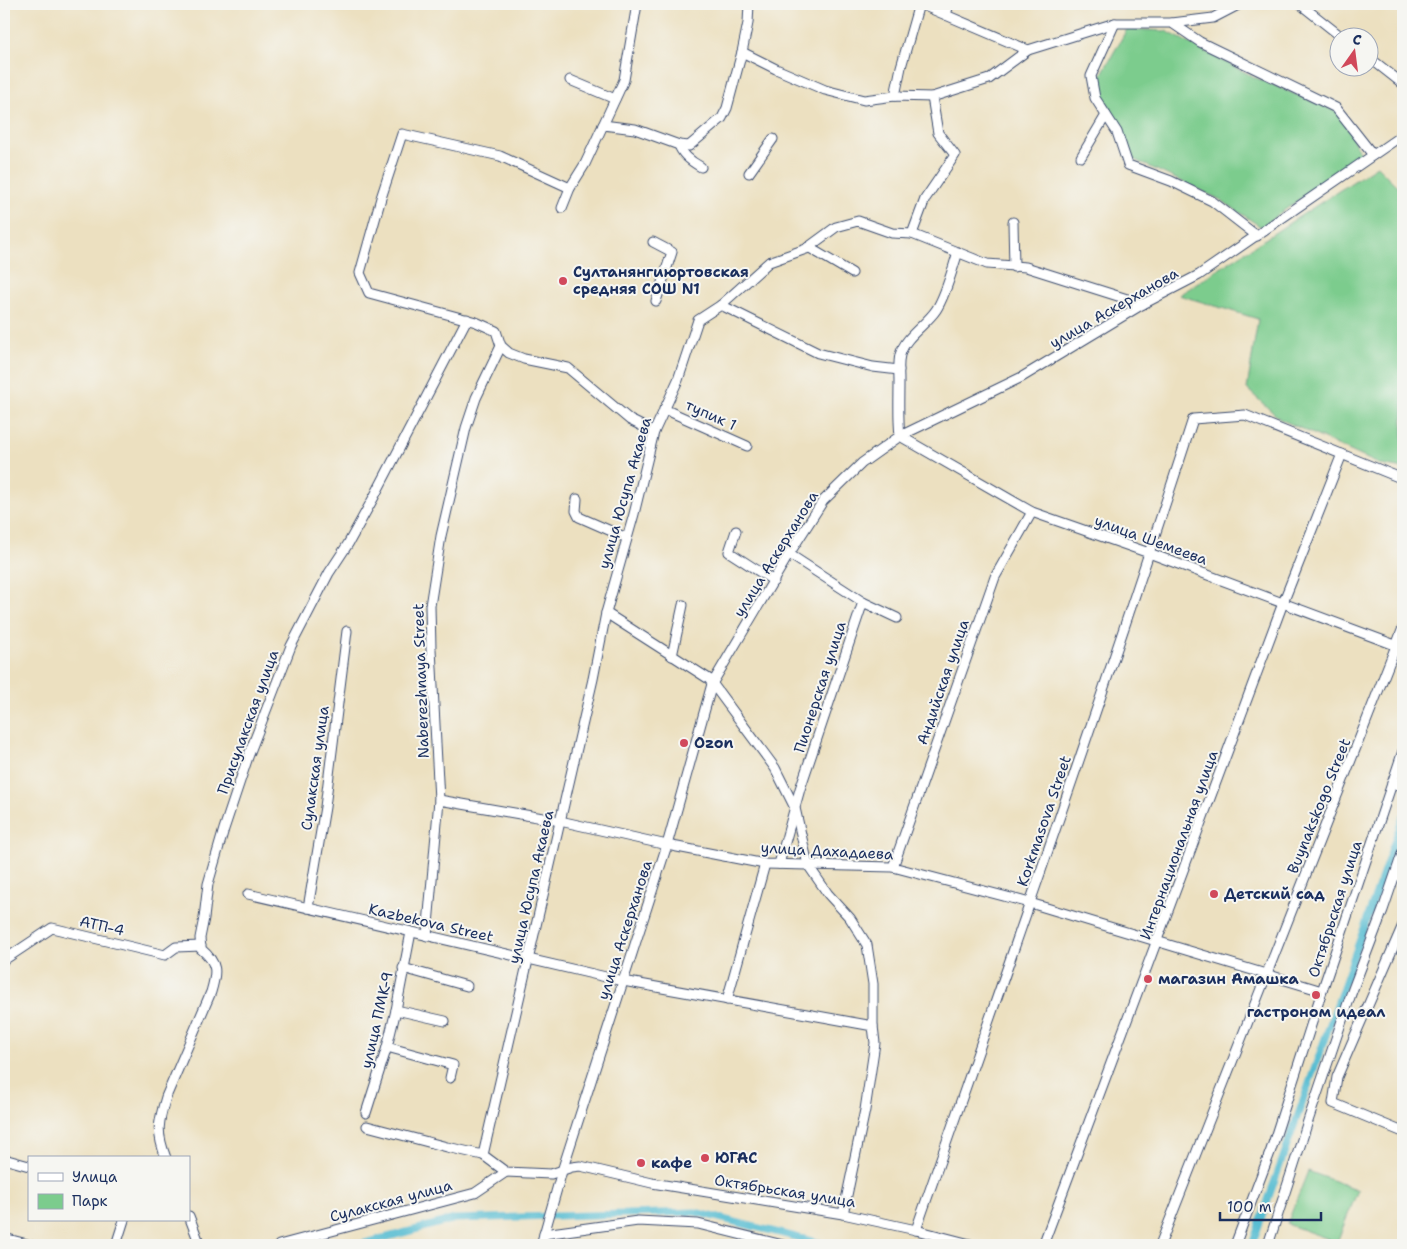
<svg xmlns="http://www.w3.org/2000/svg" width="1407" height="1249" viewBox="0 0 1407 1249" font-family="'Shantell Sans',sans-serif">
	<rect width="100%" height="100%" fill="#f6f6f2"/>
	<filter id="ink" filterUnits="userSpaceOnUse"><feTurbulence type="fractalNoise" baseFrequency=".02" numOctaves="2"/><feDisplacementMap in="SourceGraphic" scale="10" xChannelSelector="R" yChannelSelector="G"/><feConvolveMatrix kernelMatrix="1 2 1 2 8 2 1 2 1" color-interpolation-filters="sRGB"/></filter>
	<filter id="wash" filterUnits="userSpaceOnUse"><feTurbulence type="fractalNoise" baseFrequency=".0096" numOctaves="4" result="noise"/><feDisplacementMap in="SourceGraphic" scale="20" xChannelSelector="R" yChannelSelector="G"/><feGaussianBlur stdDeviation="1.12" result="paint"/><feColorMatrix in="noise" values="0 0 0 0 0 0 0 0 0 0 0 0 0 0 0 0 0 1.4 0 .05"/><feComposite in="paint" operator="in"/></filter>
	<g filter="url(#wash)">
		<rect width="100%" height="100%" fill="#ece0c0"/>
		<g fill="#7ccc8d" stroke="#4c7e76">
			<polygon points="1127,29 1166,31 1254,77 1340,113 1361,155 1261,227 1221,200 1133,159 1122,131 1103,96 1100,77"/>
			<polygon points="1377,166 1403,192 1403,469 1381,465 1280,419 1247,389 1258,319 1179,295"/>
			<polygon points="1308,1171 1358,1190 1337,1242 1287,1224"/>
		</g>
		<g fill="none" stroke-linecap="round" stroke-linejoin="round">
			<g stroke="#54bcd1" stroke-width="7">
				<polyline points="358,1245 455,1219 695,1212 828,1245"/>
				<polyline points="1252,1245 1403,817"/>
			</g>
		</g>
	</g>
	<g filter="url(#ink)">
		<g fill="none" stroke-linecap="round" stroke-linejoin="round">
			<g stroke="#3a4a6d" stroke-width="11">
				<g id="minor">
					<polyline points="920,4 1028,50 1115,23 1172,23 1200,42 1336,108 1373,155"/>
					<polyline points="1300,4 1343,38"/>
					<polyline points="946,15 949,4"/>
					<polyline points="1115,23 1091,76 1095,98 1117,132 1128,165 1171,181 1212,201 1257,236"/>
					<polyline points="1172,23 1213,18 1240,4"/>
					<polyline points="742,52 776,69 825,90 864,100 895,96 932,97 989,79 1028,50"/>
					<polyline points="1370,58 1403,84"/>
					<polyline points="570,80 615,99"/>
					<polyline points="895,96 901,67 919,4"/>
					<polyline points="603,125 635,129 679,145 689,146 701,136 722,118 727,108 742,52 748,23 749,4"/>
					<path d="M679,145c3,10 13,17 22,22"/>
					<polyline points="1081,157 1106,115"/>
					<polyline points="749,173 773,139"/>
					<polyline points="570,188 500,156 402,134 381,198 360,273 369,293 476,322 496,331 501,346 509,353 524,359 568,368 630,420 654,432"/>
					<polyline points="562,208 570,188 585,164 624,80 637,4"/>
					<polyline points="1013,222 1014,267"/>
					<polyline points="912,234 925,199 955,155 938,133 932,97"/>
					<polyline points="653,242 672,252 656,301"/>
					<polyline points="808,247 852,273"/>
					<path d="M958,252c-6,18 -12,43 -22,58 -10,15 -31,26 -36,45 -2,8 -1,19 -1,27 0,18 -1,36 1,54l132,76 117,41 254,95"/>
					<polyline points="721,305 818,353 873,367 899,370"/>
					<polyline points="664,409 747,446"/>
					<polyline points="577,499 576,511 579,517 627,538"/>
					<polyline points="736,531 729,552 774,581"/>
					<polyline points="863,602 897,618"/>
					<polyline points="606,613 709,679 775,768 795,808 808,865 828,894 850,918 867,945 873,984 873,1026 875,1043 865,1110 843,1214"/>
					<polyline points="672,656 683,605"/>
					<polyline points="1392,783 1403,787"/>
					<polyline points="439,800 560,821 667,845 765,864 893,867 1030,903 1322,991"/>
					<polyline points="779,864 800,789 863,602 789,554"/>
					<polyline points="893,867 995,577 1032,512"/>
					<polyline points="248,894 623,981 873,1026"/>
					<polyline points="308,908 325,807 347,631"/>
					<polyline points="1403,925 1337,1077 1333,1103 1403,1132"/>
					<polyline points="427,936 439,800 431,649 430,606 441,536 466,428 476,398 501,346"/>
					<polyline points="4,960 52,928 165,955 176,947 201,946"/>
					<polyline points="403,968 467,986"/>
					<polyline points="727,1000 765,864"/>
					<polyline points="396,1010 445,1021"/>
					<polyline points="387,1047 453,1065 450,1078"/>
					<polyline points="366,1113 387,1047 396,1010 411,932"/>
					<polyline points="367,1126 447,1147 483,1155 506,1172 551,1174 572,1167 580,1166 589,1168 652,1183 843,1214 916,1230 974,1245"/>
					<polyline points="483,1155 593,679 606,613 634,514 654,432 678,380 698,320 721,305 769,262 806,249 836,227 858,221 892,233 912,234 987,264 1026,267 1143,304"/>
					<path d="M166,1158c-10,-26 -8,-35 0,-61l45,-105c6,-20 7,-29 -10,-43l-1,-11 4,-20 4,-34 16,-55 24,-72 43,-111 38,-73 19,-29 26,-47 93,-178"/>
					<polyline points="4,1159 29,1166"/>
					<polyline points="189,1216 200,1245"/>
					<path d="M916,1230c94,-270 189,-539 277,-811l52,-4 158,64"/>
					<polyline points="544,1234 638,1221 698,1224 783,1245"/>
					<polyline points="4,1238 31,1245"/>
					<polyline points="116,1245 124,1220"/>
					<polyline points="279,1245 475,1193 506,1172"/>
					<polyline points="541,1245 562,1171 667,845 712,684 789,554 823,501 862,463 900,436 1022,377 1143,304 1199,275 1398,138 1403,130"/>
					<polyline points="1043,1245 1283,603 1342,454"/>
					<polyline points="1160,1245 1403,628"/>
					<polyline points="1235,1245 1271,1150 1322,991 1403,751"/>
					<polyline points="1268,1245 1309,1118 1351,994 1383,910 1403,851"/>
				</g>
			</g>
			<use href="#minor" stroke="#fff" stroke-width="9"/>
		</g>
	</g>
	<g fill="#d1495b" stroke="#f6f6f2" stroke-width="2">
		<circle cx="563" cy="281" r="5"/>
		<circle cx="684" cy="743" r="5"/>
		<circle cx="1214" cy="894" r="5"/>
		<circle cx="1148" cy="979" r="5"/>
		<circle cx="1316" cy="995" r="5"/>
		<circle cx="705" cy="1158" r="5"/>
		<circle cx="641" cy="1163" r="5"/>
	</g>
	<g text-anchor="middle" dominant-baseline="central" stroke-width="4" stroke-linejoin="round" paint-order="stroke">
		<g font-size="15" font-weight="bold" fill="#1b2f5e" stroke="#f6f6f2" text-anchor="start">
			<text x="573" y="272">Султанянгиюртовская<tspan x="573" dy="17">средняя СОШ N1</tspan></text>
			<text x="694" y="743">Ozon</text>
			<text x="1224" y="894">Детский сад</text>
			<text x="1158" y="979">магазин Амашка</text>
			<text x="1316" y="1012" text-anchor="middle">гастроном идеал</text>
			<text x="715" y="1158">ЮГАС</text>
			<text x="651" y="1163">кафе</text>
		</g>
		<g font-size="15" fill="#1b2f5e" stroke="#f6f6f2">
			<text transform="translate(1114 308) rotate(-30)">улица Аскерханова</text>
			<text transform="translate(711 415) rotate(24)">тупик 1</text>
			<text transform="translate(625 493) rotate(-74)">улица Юсупа Акаева</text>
			<text transform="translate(1151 540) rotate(20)">улица Шемеева</text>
			<text transform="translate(776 554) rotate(-58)">улица Аскерханова</text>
			<text transform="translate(421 681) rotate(-92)">Naberezhnaya Street</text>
			<text transform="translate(943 682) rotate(-71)">Андийская улица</text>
			<text transform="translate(820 687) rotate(-72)">Пионерская улица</text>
			<text transform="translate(248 722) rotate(-70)">Присулакская улица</text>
			<text transform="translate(315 768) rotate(-82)">Сулакская улица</text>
			<text transform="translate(1319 806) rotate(-68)">Buynakskogo Street</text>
			<text transform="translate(1044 821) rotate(-71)">Korkmasova Street</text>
			<text transform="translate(1179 845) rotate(-70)">Интернациональная улица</text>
			<text transform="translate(827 851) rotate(3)">улица Дахадаева</text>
			<text transform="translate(531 887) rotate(-77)">улица Юсупа Акаева</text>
			<text transform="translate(1335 909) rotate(-72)">Октябрьская улица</text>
			<text transform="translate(431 923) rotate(13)">Kazbekova Street</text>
			<text transform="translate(102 926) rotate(13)">АТП-4</text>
			<text transform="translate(625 930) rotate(-72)">улица Аскерханова</text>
			<text transform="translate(377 1020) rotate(-77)">улица ПМК-9</text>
			<text transform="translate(785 1191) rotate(9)">Октябрьская улица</text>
			<text transform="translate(391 1201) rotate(-15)">Сулакская улица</text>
		</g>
	</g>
	<rect width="1407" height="1249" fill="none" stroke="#f6f6f2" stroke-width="20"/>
	<rect x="28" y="1156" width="162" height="65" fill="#f6f6f2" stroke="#9ea6b7"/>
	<rect x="38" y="1173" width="25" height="8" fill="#ffffff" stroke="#9ea6b7"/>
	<text x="72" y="1182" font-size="15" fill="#1b2f5e">Улица</text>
	<rect x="38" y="1194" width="25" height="15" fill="#7ccc8d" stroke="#9ea6b7"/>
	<text x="72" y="1206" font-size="15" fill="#1b2f5e">Парк</text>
	<g transform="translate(1354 52) rotate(14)"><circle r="24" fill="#f6f6f2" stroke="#9ea6b7"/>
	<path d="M0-4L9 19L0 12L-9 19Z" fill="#d1495b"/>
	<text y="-8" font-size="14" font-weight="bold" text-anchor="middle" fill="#1b2f5e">С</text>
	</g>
	<path d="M1220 1212v8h101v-8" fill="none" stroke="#1b2f5e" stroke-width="2.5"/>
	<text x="1227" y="1212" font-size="15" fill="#1b2f5e" stroke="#f6f6f2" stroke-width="4" paint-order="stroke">100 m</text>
</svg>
